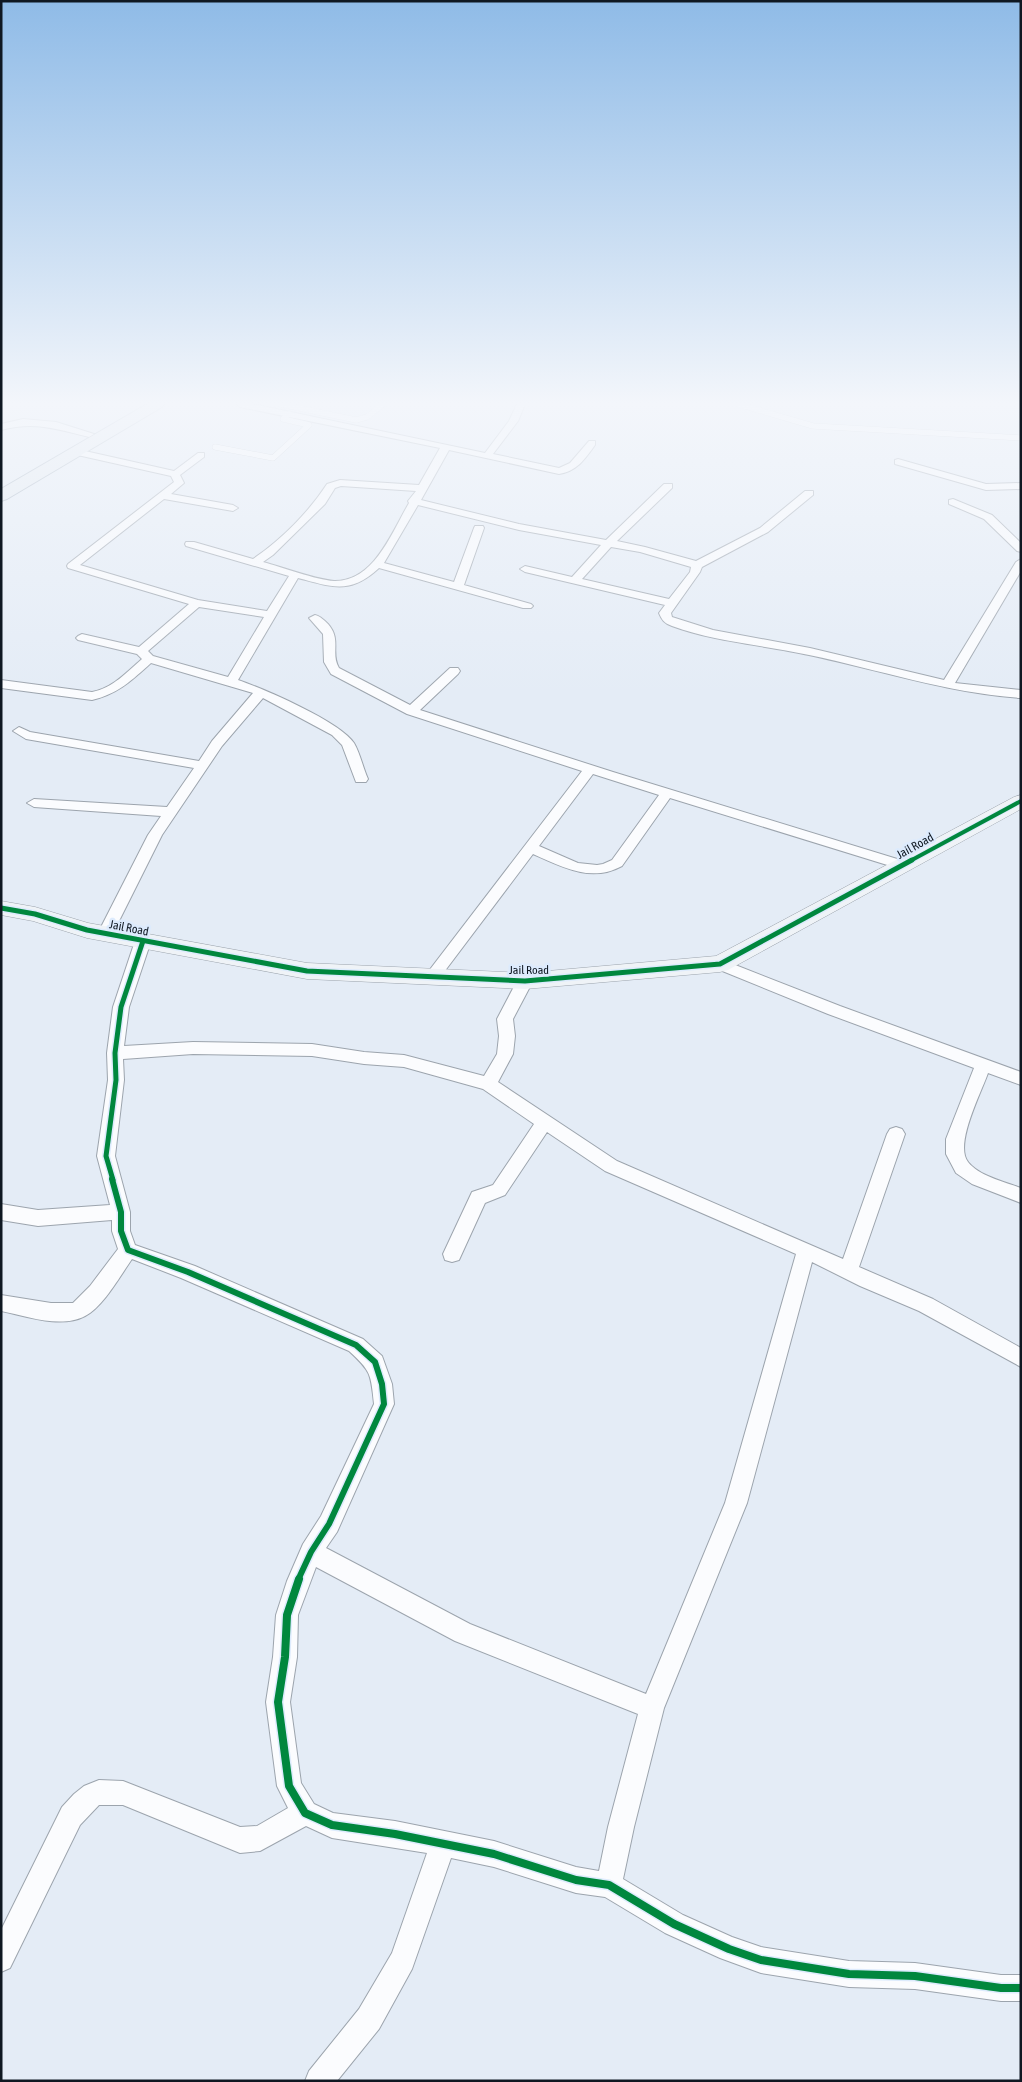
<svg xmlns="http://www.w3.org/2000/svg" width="1022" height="2082" viewBox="0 0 1022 2082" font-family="'Asap Condensed',sans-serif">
	<rect width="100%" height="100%" fill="#e4ecf6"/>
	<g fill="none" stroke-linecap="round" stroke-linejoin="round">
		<g stroke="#9ca4ad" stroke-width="6">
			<g id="lane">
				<polyline points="280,404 356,420 367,417 383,404"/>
				<polyline points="738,404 813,426 1021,438"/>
				<polyline points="215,447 273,458 309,425 283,419 289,414"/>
			</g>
		</g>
		<g stroke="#9ca4ad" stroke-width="2">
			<g id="street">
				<path d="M236,404h17l232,49 24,-32 8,-17h8l-7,17 -25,33 66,14 11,-5 19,-22h6v4c-10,14 -18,26 -36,29l-110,-24 -28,50 98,24 87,16 58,-56h8v4l-55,53 28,6 51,14 64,-33 45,-37h8v4l-45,37 -66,35 -2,5 -29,41 1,4 41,13 97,18 134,32 72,-118 5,-3v12l-66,112 66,7v8c-73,-5 -141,-28 -212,-43 -45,-10 -94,-13 -137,-29 -8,-3 -10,-6 -13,-13l6,-8 -140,-33 -5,-3 5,-3 47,11 29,-32 -82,-15 -101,-25 -34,58 70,19 20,-54 1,-2h8l1,2 -20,57 67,19 2,2 -2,2h-8l-144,-40c-29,27 -47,19 -81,10l-60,102c26,9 101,41 116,63 6,10 9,25 14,36l-2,3h-10l-14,-37 -10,-10 -69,-37 -41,48 -60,89 -51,102 -5,1 -5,-1 -3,-4 50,-98 13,-19 -127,-9 -7,-4 7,-4 133,8 27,-39 -168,-29 -13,-8 6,-4 11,5 169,29 13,-20 41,-48 -102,-30c-19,17 -33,31 -59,37l-91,-12v-8l91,12c21,-4 35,-20 50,-33l-5,-5 -59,-14 -2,-2 2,-2 4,-2 57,13 50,-43 -121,-36 -1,-2 1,-2 106,-82 -3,-6 -98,-22v-4l3,-1 98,22 24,-18h6v4l-24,18 4,8 -13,11 62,11 5,3 -5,3 -69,-12 -84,66 118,35 69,11 22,-35 -103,-30 -1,-2 1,-2h8l59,17c28,-19 56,-47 74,-75l13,-4 79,5 21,-37 -200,-41zM341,486l75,5 -8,10 1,2c-17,29 -35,79 -75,78 -18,-1 -52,-14 -71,-19l10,-7 52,-51 10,-16zM611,547l29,5 51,15 -1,5 -21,27 -87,-20zM199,607l65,10 -36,60 -75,-21 -5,-5z"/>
				<path d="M23,419l33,3 38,12 -5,3c-33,-8 -54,-16 -88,-7v-6z"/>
				<polygon points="898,459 986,484 1021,483 1021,489 986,490 895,464 895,460"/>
				<polygon points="953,499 992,515 1021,543 1021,552 1017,551 984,519 949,504 949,500"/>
				<path d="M315,615c5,1 9,5 13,9 14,16 2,29 11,44l71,37 40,-37h8l2,3 -2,3 -38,36 193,62 294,90 2,3 -2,3h-10l-227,-70 -48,68c-31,17 -60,1 -89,-12l-95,126 -5,2 -5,-2 -3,-4 3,-4 154,-201 -175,-57 -76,-40 -7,-12 -1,-28 -14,-16zM593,774l66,21 -47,65 -9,4 -6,1 -19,-2 -39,-17z"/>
				<path d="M143,936l5,1 3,4 -22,66 -5,39 69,-4 119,2 52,8 40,3 80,21 13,-22 2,-18 -2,-17 22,-42 6,-2 6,2 2,4 -20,38 2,17 -2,18 -15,28 119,79 226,98 44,-125 3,-5 6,-2 6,2 3,5 -46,133 74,32 88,49v19l-102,-56 -59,-25 -48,-24 -65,241 -83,205 -30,119 -11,52 60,36 49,22 29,10 88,14 66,2 86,12h20v26h-20l-86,-12 -66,-2 -88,-14 -41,-15 -55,-25 -60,-36 -29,-4 -82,-26 -43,-9 -39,111 -33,60 -42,52h-32l4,-10 50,-62 33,-56 35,-100 -95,-15 -26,-12 -46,25 -20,2 -117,-48h-24l-19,20 -70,143 -9,4v-42l61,-123 12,-13 10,-8 15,-6 24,1 117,46 17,-1 31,-18 -11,-22 -11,-84 7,-45 3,-42 11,-34 16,-37 18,-28 53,-112c-3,-30 -3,-33 -25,-53l-168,-73 -49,-19c-12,17 -29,48 -47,57 -24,13 -59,0 -84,-5v-16l50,8h22l17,-17 28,-37 -6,-18v-11l-74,6 -37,-6v-16l37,6 72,-5 -13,-49 11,-76 -1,-27 6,-46 22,-66 3,-4zM193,1054l119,2 52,8 40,3 79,22 51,35 -41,61 -21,7 -29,62 2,6 7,2 7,-2 26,-57 20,-8 42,-63 58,39 191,83 -71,249 -79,191 -176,-70 -144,-76 11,-16 57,-128 -2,-20 -10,-28 -19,-17 -168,-73 -60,-21 -5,-14v-19l-15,-56 9,-76 -1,-21zM316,1567l139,74 183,73 -30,113 -9,44 -23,-4 -82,-26 -99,-20 -62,-8 -19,-9 -13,-21 -11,-81 7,-45 1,-42z"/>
				<path d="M720,959l120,47 181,66v13l-33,-12c-7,20 -34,72 -20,89 11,14 37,20 53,26v15l-49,-19 -16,-11 -10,-19v-15l28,-71 -146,-54 -113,-46 -3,-4 3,-4z"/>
			</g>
		</g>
		<g stroke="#9ca4ad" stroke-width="1">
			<polygon id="secondary" points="1021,795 1021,809 728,970 720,972 525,989 307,979 87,938 33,921 1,915 1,901 35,907 88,923 307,963 525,973 716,956 1014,797"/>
		</g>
		<g stroke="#9aa8b7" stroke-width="2">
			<polygon id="primary" points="147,404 164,404 162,407 7,499 1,501 1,489"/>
		</g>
		<use href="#lane" stroke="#fbfcfe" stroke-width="5.5"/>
		<use href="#street" fill="#fbfcfe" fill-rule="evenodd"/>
		<use href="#secondary" fill="#eff3f7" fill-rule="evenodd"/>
		<use href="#primary" fill="#e2e9f0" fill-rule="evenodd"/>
		<g stroke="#ddebfd" stroke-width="6">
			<polyline id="cycleway-far3" points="910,861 1021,801"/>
		</g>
		<g stroke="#ddebfd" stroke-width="8">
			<g id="cycleway-far2">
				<polyline points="1,908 35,914 87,930 307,971 525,981 720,964 912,860"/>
				<polyline points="113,1180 106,1156 116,1080 115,1053 121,1007 143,941"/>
			</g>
		</g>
		<g stroke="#ddebfd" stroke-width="9">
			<polyline id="cycleway-far1" points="112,1179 121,1212 121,1231 128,1250 188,1272 356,1345 375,1362 382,1384 384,1404 329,1524 311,1552 298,1580"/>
		</g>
		<g stroke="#ddebfd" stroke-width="11">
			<polyline id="cycleway" points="299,1579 287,1615 285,1657 278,1702 289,1786 305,1813 332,1825 395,1834 494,1854 576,1880 609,1885 674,1924 729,1949 761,1960 849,1974 915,1976 1001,1988 1021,1988"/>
		</g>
		<use href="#cycleway-far3" stroke="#00873e" stroke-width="4"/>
		<use href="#cycleway-far2" stroke="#00873e" stroke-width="5"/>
		<use href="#cycleway-far1" stroke="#00873e" stroke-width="6"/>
		<use href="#cycleway" stroke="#00873e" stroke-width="8"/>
	</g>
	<linearGradient id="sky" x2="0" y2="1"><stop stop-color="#8fbbe7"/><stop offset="0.58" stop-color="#f3f6fb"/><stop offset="1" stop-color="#f3f6fb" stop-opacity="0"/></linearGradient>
	<rect width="1022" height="695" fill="url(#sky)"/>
	<g text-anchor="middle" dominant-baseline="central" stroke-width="5" stroke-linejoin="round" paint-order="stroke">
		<g font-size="12" fill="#0f1822" stroke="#ddebfd">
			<text transform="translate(915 846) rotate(-29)">Jail Road</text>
			<text transform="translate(129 928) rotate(11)">Jail Road</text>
			<text x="529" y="970">Jail Road</text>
		</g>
	</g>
	<rect width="1022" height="2082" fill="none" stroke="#0f1822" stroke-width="5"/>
</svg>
